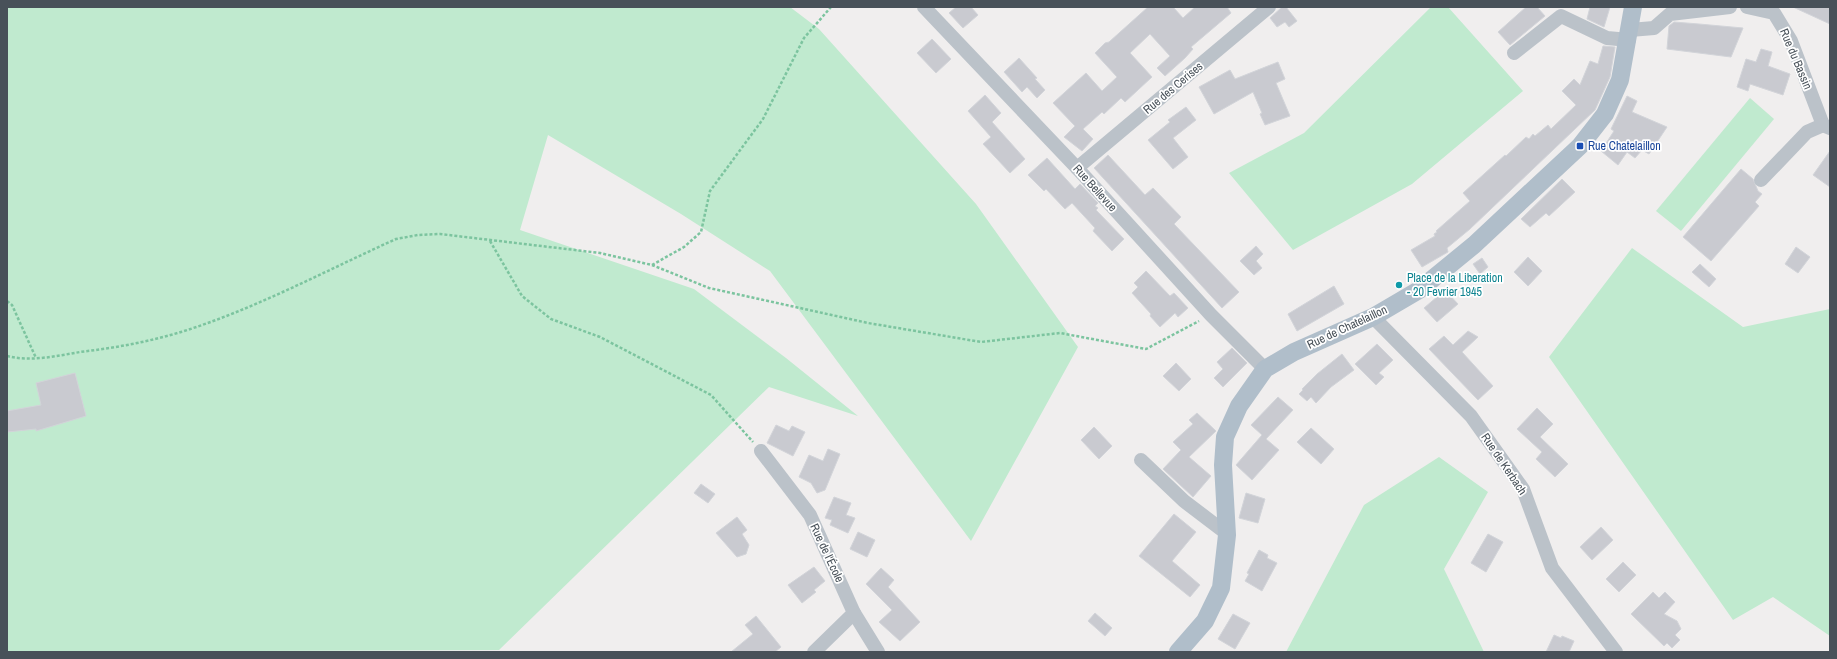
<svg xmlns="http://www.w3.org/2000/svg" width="1837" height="659" viewBox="0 0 1837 659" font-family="'Archivo Narrow',sans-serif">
	<rect width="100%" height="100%" fill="#f0eeee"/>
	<g fill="#c0eacf">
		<polygon points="7,7 790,7 819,29 976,204 1078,347 971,541 770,271 681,214 548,135 520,230 694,289 786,358 858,416 769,387 499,650 7,652"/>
		<polygon points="1431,7 1448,7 1523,91 1412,184 1293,250 1229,173 1304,133"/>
		<polygon points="1750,98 1774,119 1681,231 1656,211"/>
		<polygon points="1632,248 1743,327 1830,309 1830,636 1773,597 1733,620 1549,357"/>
		<polygon points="1439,457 1488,492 1444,569 1484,652 1286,652 1364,505"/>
	</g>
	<g fill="#c9cad0" stroke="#d2d4d9">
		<polygon points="956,7 971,7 978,15 963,28 949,13"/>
		<polygon points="1148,7 1173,7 1183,18 1195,7 1227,7 1231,13 1191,47 1193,49 1185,58 1165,76 1157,68 1170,56 1150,34 1130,53 1152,77 1125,102 1121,98 1104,114 1102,112 1083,129 1093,139 1082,151 1064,137 1075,126 1053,103 1086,73 1102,91 1117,77 1095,53 1105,43 1109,42"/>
		<polygon points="1282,7 1286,7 1297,21 1289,27 1285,22 1277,27 1270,18"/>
		<polygon points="1526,7 1537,7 1545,16 1510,45 1498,32"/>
		<polygon points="1590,7 1610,7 1604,27 1587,19"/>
		<polygon points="1793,7 1830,7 1830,24"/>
		<polygon points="1674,22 1699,24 1743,28 1731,57 1667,49 1669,26"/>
		<polygon points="932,39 951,59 936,73 917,53"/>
		<polygon points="1603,46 1615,47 1610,77 1595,110 1470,229 1447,248 1448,252 1422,267 1411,250 1435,236 1434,234 1437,232 1436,231 1470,201 1463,193 1505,155 1506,156 1526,137 1529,139 1533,134 1535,136 1548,125 1551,129 1576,105 1562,91 1574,79 1580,85 1590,61 1598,64"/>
		<polygon points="1761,49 1772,52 1768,66 1790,74 1783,95 1750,84 1748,91 1737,87 1746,59 1756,62"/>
		<polygon points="1019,58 1037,78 1035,79 1045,90 1037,98 1027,87 1022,92 1004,72"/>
		<polygon points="1278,62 1285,79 1276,83 1290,116 1265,125 1260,114 1262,113 1253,92 1214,114 1199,87 1230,70 1235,79"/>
		<polygon points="985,95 1001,113 992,122 1025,159 1010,173 983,144 991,137 968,111"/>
		<polygon points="1627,96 1637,101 1632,112 1667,127 1649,154 1642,150 1635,158 1627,152 1618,165 1601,151 1614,131 1611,129"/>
		<polygon points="1186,107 1196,120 1173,138 1188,157 1173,169 1148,140 1170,122 1168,120"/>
		<polygon points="1830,151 1830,187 1813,175"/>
		<polygon points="1108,155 1145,195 1153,188 1181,217 1174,224 1239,292 1222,308 1094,168"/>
		<polygon points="1047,158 1075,189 1080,184 1098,203 1095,206 1098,208 1096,210 1124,239 1112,251 1093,231 1095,228 1072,203 1065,209 1046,189 1044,191 1028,175"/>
		<polygon points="1741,169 1753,179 1758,191 1762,194 1755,202 1759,206 1711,261 1683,237"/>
		<polygon points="1562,179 1575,192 1549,216 1546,213 1530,227 1521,219"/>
		<polygon points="1256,246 1263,254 1256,261 1262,268 1254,275 1240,261"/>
		<polygon points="1796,247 1810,257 1798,273 1785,264"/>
		<polygon points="1528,257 1542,271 1528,286 1514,272"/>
		<polygon points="1482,258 1488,267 1480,274 1473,264"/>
		<polygon points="1700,264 1716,279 1709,287 1692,272"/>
		<polygon points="1146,271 1170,296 1174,293 1188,308 1178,317 1175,313 1160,327 1150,316 1151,314 1132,293 1138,287 1134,283"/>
		<polygon points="1334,286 1344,304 1297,331 1288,314"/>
		<polygon points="1445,290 1458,304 1437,322 1424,308"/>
		<polygon points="1468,331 1478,337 1462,352 1493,386 1478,400 1429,349 1444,336 1453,345"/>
		<polygon points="1377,344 1393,360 1379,373 1384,377 1376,385 1355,364"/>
		<polygon points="1232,348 1247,363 1223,387 1214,378 1223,369 1217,362"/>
		<polygon points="1342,354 1354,370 1331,387 1316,403 1311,397 1307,401 1299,394 1303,390 1302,389 1317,374"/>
		<polygon points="1176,363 1191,379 1179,391 1163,376"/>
		<polygon points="75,373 86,416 36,431 36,429 7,432 7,411 41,405 36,383"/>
		<polygon points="1278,397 1293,410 1266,439 1279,450 1252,480 1236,465 1262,435 1251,425"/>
		<polygon points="1537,408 1553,424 1540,437 1568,464 1555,477 1536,459 1542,452 1517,429"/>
		<polygon points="1197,413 1216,431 1189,457 1211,476 1193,497 1163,469 1181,450 1173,442 1193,424 1189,420"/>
		<polygon points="776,425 789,431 792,426 805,432 793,456 767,443"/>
		<polygon points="1094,427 1112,446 1099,459 1081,440"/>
		<polygon points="1311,428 1334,449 1321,464 1297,442"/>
		<polygon points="828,449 840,454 825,490 817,493 811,483 799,477 809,455 823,461"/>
		<polygon points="701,484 715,494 708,503 694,493"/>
		<polygon points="1246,493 1265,499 1258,523 1239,518"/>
		<polygon points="834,497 851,503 846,515 855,518 848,533 830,525 832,520 825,518"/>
		<polygon points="1174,514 1196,532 1172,561 1200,585 1190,597 1139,556"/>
		<polygon points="737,517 747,530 742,534 749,545 746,554 737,557 716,533"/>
		<polygon points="1601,527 1613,540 1592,560 1580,547"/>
		<polygon points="858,532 875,540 867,557 850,549"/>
		<polygon points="1488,534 1503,542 1486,572 1471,563"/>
		<polygon points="1259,550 1268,555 1267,558 1277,563 1262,591 1245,581 1249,574 1247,573"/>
		<polygon points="1623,562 1636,575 1619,592 1606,579"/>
		<polygon points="814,567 825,581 814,590 816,592 802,603 788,585"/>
		<polygon points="881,568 894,580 888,587 920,622 900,641 879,622 892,610 866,584"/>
		<polygon points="1653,592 1659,598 1665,592 1675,602 1664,614 1677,621 1681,629 1675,635 1680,640 1672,648 1667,643 1664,646 1631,614"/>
		<polygon points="1095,613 1112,628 1105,636 1088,621"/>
		<polygon points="1233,614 1250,623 1235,649 1218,639"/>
		<polygon points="756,616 781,647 775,652 731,652 753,634 745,625"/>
		<polygon points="1554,635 1561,638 1562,636 1574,641 1569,652 1546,652"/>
	</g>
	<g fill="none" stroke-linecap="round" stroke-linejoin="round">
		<g stroke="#7cc49f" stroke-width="2.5" stroke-dasharray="3 2" stroke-linecap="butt">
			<polyline points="490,241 522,296 551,319 600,337 711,395 753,442"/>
			<polyline points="652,265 684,247 701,232 710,191 763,119 804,38 831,7"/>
			<polyline points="7,301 12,305 36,358"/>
			<path d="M7,356c23,6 50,0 73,-4 34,-4 68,-10 101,-20 74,-23 144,-61 215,-93l22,-4 22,-1 160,19 52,12 57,23 159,35 113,19 79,-9 86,16 53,-28"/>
		</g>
		<g stroke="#bbc2c9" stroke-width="14">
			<polyline points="924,7 1077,168 1211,315 1265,369"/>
			<polyline points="1747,7 1774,13 1791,41 1823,125 1830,128"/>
			<polyline points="1630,30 1654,28 1670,14 1730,7"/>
			<polyline points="1514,53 1561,16 1607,38 1629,40"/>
			<polyline points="1077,168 1269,7"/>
			<polyline points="1761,180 1807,132 1823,125"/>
			<polyline points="1373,317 1471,416 1523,489 1552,568 1616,652"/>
			<polyline points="761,451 810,515 854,613 814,652"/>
			<polyline points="1141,460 1184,501 1226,533"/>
			<polyline points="854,613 878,652"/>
		</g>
		<polyline stroke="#b0beca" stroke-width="18" points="1178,652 1205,621 1221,588 1227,535 1223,465 1225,437 1239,406 1265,369 1294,352 1373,317 1419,290 1474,245 1580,146 1605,114 1620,80 1633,7"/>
	</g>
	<rect fill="#1a4fb4" stroke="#fff" stroke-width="1.5" x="1576" y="142" width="8" height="8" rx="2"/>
	<circle fill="#0f9aa8" stroke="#fff" stroke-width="1.5" cx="1399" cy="285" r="4"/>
	<g text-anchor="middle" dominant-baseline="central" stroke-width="3.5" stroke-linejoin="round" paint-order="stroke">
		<g font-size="12" fill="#485159" stroke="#fff">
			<text transform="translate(1796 59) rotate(67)">Rue du Bassin</text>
			<text transform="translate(1173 88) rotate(-40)">Rue des Cerises</text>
			<text transform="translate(1095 188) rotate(48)">Rue Bellevue</text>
			<text transform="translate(1347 327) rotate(-25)">Rue de Chatelaillon</text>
			<text transform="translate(1504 464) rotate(56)">Rue de Kerbach</text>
			<text transform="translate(827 553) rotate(65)">Rue de l'École</text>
		</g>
		<g font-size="12" fill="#164399" stroke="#fff" text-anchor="start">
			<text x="1588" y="146">Rue Chatelaillon</text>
		</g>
		<g font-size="12" fill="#0d838f" stroke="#fff" text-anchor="start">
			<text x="1407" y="278">Place de la Liberation<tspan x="1407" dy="14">- 20 Fevrier 1945</tspan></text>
		</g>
	</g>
	<rect width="1837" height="659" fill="none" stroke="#485159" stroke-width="16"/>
</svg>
